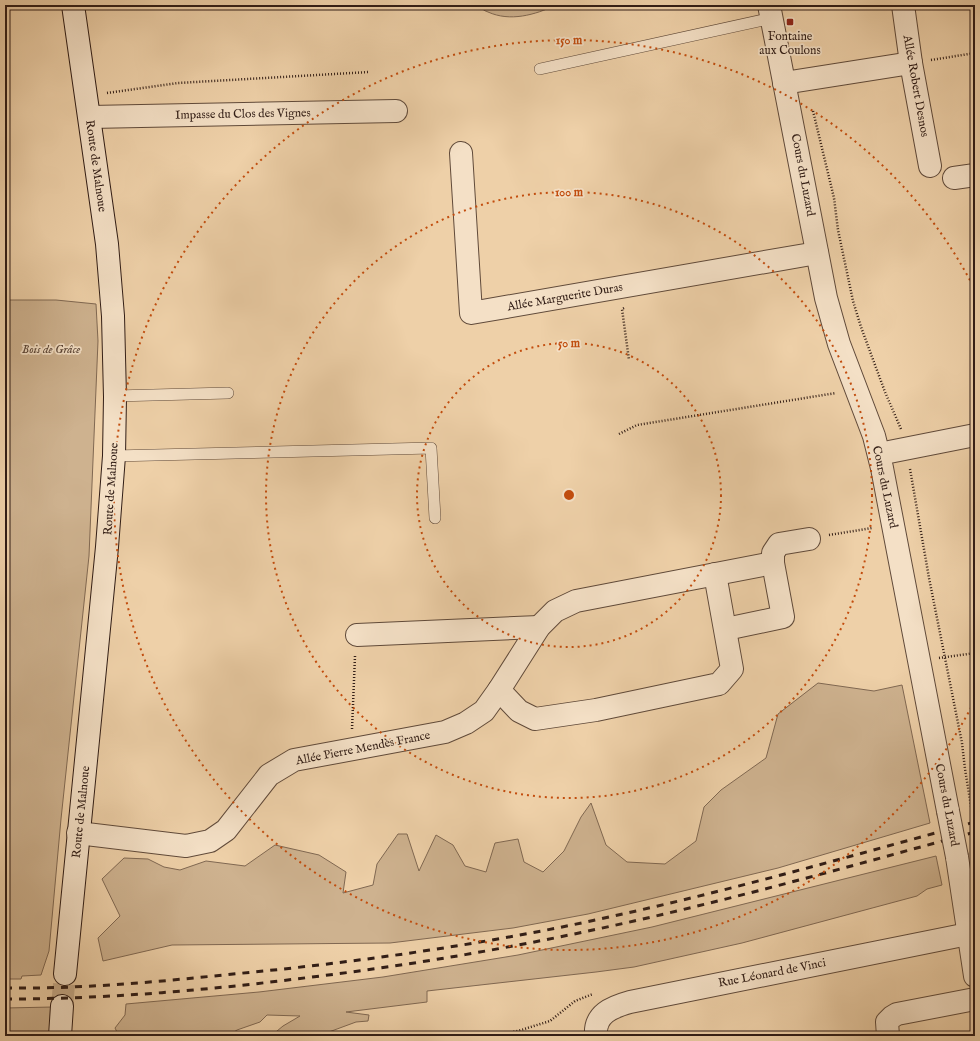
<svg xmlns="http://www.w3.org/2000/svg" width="980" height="1041" viewBox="0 0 980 1041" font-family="'IM FELL English',serif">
	<rect width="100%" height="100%" fill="#eed0a8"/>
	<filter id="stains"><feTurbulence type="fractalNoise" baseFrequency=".005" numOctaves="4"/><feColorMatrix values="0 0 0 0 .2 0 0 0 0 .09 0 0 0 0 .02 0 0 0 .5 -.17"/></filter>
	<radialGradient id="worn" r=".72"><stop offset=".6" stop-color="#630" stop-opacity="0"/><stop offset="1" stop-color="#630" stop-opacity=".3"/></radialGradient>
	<g fill="#ceb28f" stroke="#806852">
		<path d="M477,5h79c-21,10 -46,17 -68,7 -4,-1 -8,-5 -11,-7z"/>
		<polygon points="5,300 56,300 96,304 98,341 89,556 61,819 49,951 41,975 22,976 21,979 5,979"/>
		<polygon points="818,683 874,691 902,685 930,823 778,868 588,914 513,928 390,943 172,945 103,961 98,938 120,916 102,879 124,858 148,859 164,867 180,870 206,861 245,866 275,845 319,855 346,872 343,893 373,885 377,864 398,834 407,834 419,871 436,835 453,845 465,866 486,872 495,843 518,839 524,862 543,872 564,851 581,817 591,803 606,845 627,862 665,864 696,841 704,807 721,790 766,758 778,714"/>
		<polygon points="936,856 942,885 927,889 917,896 742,943 634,967 596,972 427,991 427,1002 346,1012 369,1015 368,1021 356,1022 318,1036 271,1036 283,1026 300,1016 267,1015 260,1022 237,1030 228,1036 119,1036 115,1028 125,1015 126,1004 259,992 383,977 518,955 652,927"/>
		<polygon points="53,1007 50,1036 5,1036 5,1008"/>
	</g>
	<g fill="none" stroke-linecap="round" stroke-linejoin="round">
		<polyline stroke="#c8ac8b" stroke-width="22" stroke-dasharray="22 11" stroke-linecap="butt" points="62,1006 65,974"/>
		<g stroke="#604a3a" stroke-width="12">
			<g id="service">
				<polyline points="540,69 772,18"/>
				<polyline points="115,396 228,393"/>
				<polyline points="114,456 431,448 435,518"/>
			</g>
		</g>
		<g stroke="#604a3a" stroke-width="24">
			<g id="minor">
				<polyline points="769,5 826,298 839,344 874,436 882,468 948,811"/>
				<polyline points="903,5 911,63 930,166"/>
				<polyline points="784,83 911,63"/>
				<polyline points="90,117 396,111"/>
				<polyline points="461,153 471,313 817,253"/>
				<polyline points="954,178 975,175"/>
				<polyline points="879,454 975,435"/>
				<polyline points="726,629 783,617 773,563 773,553 779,544 809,539"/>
				<polyline points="357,635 539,627"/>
				<polyline points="499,690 519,711 535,719 596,710 719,684 732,669 715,574"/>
				<polyline points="78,833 186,846 210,841 226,830 269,775 294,760 445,732 466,723 484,711 499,690 539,627 555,611 576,601 773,563"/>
				<polyline points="957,857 975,976"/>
				<path d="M596,1036c-2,-22 16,-29 34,-34l338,-68"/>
				<polyline points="888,1036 887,1022 892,1017 897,1014 975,999"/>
			</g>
		</g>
		<g stroke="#311d16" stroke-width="24">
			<g id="secondary">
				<polyline points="65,974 107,547 114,456 115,397 113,316 107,244 73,5"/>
				<polyline points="60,1036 62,1006"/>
			</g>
		</g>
		<g stroke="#311d16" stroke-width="2.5" stroke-dasharray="1 2" stroke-linecap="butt">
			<polyline points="931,60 975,53"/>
			<polyline points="107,93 178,83 369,72"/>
			<polyline points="813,111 834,198 838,230 853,301 861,327 885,392 901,429"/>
			<polyline points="624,308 622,309 629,360"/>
			<polyline points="619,434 637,425 836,393"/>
			<polyline points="910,469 929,578 962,743 965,769 971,806"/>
			<polyline points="829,535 872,528"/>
			<polyline points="939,658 975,653"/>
			<polyline points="352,729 355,656"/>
			<polyline points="496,1036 521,1030 550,1021 575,1001 593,994"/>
		</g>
		<use href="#service" stroke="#f4e0c6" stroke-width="11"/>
		<use href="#minor" stroke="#f4e0c6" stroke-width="22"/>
		<use href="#secondary" stroke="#f4e0c6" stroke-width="22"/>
		<g stroke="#311d16" stroke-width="3" stroke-dasharray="7 7" stroke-linecap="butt">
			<path d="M5,988c76,1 152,-6 228,-14 108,-10 217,-25 324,-46 140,-28 280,-68 418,-106"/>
			<path d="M5,999c103,0 205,-9 307,-22 108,-13 216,-32 322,-56 115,-26 228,-58 341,-89"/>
		</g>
		<g stroke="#604a3a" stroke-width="24" stroke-linecap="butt">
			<polyline id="minor-bridge" points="948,811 957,857"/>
		</g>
		<polyline stroke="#311d16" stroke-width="2.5" stroke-dasharray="1 2" stroke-linecap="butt" points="971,806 975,826"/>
		<use href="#minor-bridge" stroke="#f4e0c6" stroke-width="22"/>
	</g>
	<g fill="none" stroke="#c34d0e" stroke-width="2" stroke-dasharray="2 4">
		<circle cx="569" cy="495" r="152"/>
		<circle cx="569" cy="495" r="303"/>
		<path d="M974 702A455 455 0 1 1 974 288"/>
	</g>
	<rect fill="#8f2418" stroke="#f4e0c6" stroke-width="1.5" x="786" y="18" width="8" height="8" rx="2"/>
	<g text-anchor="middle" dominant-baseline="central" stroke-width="3.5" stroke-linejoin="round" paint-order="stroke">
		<g font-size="12" fill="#311d16" stroke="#f4e0c6">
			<text x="790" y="36">Fontaine<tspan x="790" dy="14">aux Coulons</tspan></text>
		</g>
		<g font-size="12" fill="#311d16" stroke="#f4e0c6">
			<text transform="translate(916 86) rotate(80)">Allée Robert Desnos</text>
			<text transform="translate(243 114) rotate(-1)">Impasse du Clos des Vignes</text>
			<text transform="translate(96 166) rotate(82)">Route de Malnoue</text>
			<text transform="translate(803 175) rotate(79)">Cours du Luzard</text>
			<text transform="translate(565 297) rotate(-10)">Allée Marguerite Duras</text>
			<text transform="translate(885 487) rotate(78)">Cours du Luzard</text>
			<text transform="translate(111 489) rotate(-86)">Route de Malnoue</text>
			<text transform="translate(363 748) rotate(-11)">Allée Pierre Mendès France</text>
			<text transform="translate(947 805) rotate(79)">Cours du Luzard</text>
			<text transform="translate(81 812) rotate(-84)">Route de Malnoue</text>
			<text transform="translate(772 973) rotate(-11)">Rue Léonard de Vinci</text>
		</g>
		<g font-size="12" font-style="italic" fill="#584234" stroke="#f4e0c6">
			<text x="51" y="349">Bois de Grâce</text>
		</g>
	</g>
	<circle cx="569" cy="495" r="6" fill="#c34d0e" stroke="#f4e0c6" stroke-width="2"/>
	<g font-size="12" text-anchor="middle" font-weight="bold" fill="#c34d0e" stroke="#f4e0c6" stroke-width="3.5" stroke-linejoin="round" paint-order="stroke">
		<text x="569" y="44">150 m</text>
		<text x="569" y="196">100 m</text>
		<text x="569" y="347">50 m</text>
	</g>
	<rect width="980" height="1041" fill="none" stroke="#eed0a8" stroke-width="20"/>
	<rect x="6" y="6" width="968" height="1029" fill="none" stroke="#311d16" stroke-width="2"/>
	<rect x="10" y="10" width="960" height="1021" fill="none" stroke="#311d16"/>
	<rect width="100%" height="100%" filter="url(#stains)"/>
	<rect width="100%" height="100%" fill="url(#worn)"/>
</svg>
